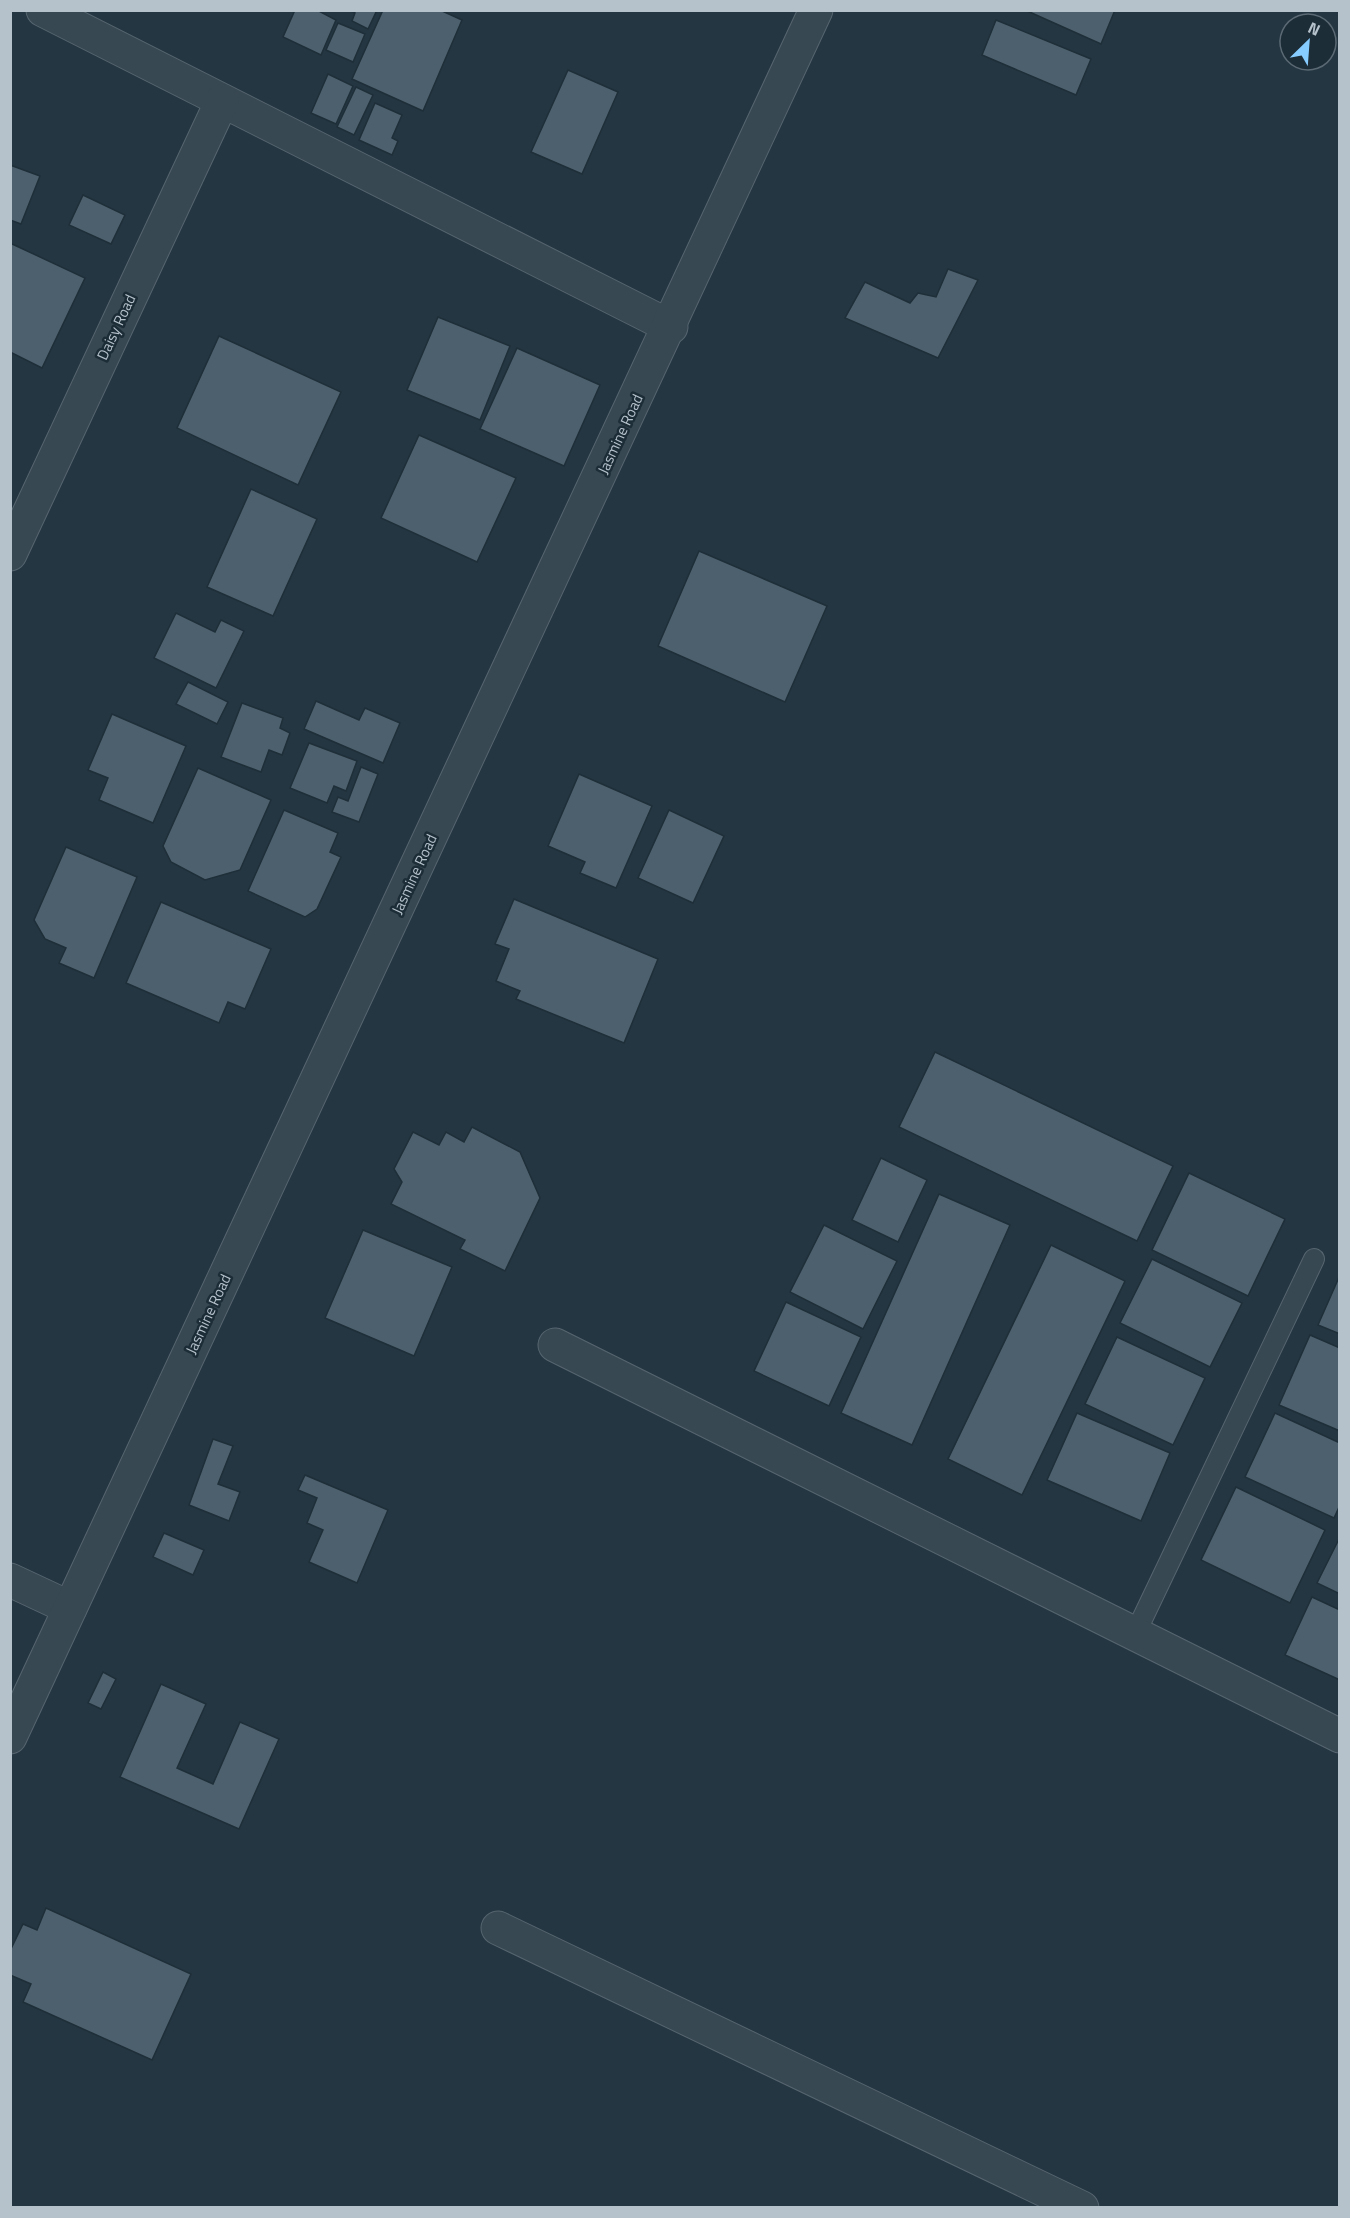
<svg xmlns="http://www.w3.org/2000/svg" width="1350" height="2218" viewBox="0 0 1350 2218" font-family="'Titillium Web',sans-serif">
	<rect width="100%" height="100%" fill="#243642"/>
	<g fill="#4d606d" stroke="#1f2f39" stroke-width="1.5">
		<polygon points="295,10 317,10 336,20 321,55 283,37"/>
		<polygon points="348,10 377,10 368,29 352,21 355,13"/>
		<polygon points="383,10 440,10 462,20 423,111 352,79"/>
		<polygon points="1025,10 1115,10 1101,44"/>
		<polygon points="996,20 1091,59 1076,95 982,55"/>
		<polygon points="338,23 365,34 353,62 326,50"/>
		<polygon points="568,70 618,92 582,174 531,152"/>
		<polygon points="328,74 353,86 336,124 311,113"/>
		<polygon points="356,87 373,95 354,135 337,127"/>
		<polygon points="375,103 402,115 392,138 398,141 392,155 359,140"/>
		<polygon points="10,165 40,176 21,224 10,220"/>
		<polygon points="83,195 125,215 111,244 69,225"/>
		<polygon points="10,243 85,278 42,368 10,352"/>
		<polygon points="948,269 978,280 938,358 845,318 865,282 910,303 918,293 936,297"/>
		<polygon points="438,317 510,346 480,420 407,390"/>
		<polygon points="219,336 341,392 298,485 177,428"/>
		<polygon points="517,348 600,385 564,466 480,429"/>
		<polygon points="419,435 516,478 477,562 381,518"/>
		<polygon points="251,489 317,519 273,616 207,587"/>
		<polygon points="699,551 827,606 785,702 658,646"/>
		<polygon points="176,613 215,632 221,620 244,631 216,688 154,658"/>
		<polygon points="188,682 228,702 217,724 176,704"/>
		<polygon points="316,701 359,720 365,708 400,723 383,763 304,729"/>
		<polygon points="242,703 283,718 280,728 290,733 282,755 269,750 261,772 221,757"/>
		<polygon points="112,714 186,746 153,823 99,800 108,778 88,770"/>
		<polygon points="309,743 357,761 346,791 334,786 327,803 290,788"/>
		<polygon points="361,767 378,774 359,822 332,812 338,797 348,801"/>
		<polygon points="198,768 271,800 240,870 205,880 171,862 163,846"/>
		<polygon points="579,774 652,806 616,888 580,873 585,862 548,846"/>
		<polygon points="284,810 338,833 330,852 341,857 317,909 305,917 248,891"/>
		<polygon points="669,810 724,836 693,903 638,878"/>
		<polygon points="66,847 137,877 94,978 59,963 66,948 45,939 34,920"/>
		<polygon points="514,899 658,959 624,1043 516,999 520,991 496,981 509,949 495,944"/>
		<polygon points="161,902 271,949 245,1009 228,1002 219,1023 126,983"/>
		<polygon points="935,1052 1173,1166 1137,1241 899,1127"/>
		<polygon points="472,1127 520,1152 540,1198 505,1271 460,1249 465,1240 391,1204 402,1182 394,1169 413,1132 439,1145 446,1132 464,1142"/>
		<polygon points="881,1158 927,1180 898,1242 852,1220"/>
		<polygon points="1189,1173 1285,1219 1248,1296 1152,1250"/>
		<polygon points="939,1194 1010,1225 912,1445 841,1413"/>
		<polygon points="824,1225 897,1261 863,1329 790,1292"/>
		<polygon points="363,1230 452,1267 414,1356 325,1318"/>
		<polygon points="1051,1245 1125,1281 1022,1495 948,1459"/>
		<polygon points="1152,1259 1242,1303 1210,1367 1120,1323"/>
		<polygon points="1340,1275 1340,1334 1318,1325"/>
		<polygon points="786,1302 861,1337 829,1406 754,1371"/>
		<polygon points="1310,1335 1340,1348 1340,1431 1279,1405"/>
		<polygon points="1117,1337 1205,1378 1173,1445 1085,1404"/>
		<polygon points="1077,1413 1170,1453 1141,1521 1047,1480"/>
		<polygon points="1275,1413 1340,1443 1340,1505 1334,1518 1245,1477"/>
		<polygon points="213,1439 233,1446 218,1484 240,1492 229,1521 189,1505"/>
		<polygon points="305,1475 388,1510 357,1583 309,1562 323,1530 307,1523 317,1498 298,1490"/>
		<polygon points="1236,1487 1325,1530 1290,1603 1201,1560"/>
		<polygon points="164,1533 204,1550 193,1575 153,1557"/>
		<polygon points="1340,1537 1340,1594 1317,1583"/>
		<polygon points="1312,1597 1340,1610 1340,1680 1285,1655"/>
		<polygon points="103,1672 116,1679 101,1709 88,1703"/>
		<polygon points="161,1684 206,1704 177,1768 213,1784 240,1722 279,1739 239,1829 120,1777"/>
		<polygon points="46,1908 191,1974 152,2060 23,2002 31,1984 10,1975 10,1951 23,1924 37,1930"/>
	</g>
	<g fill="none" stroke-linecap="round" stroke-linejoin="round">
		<g stroke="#56656f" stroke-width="22">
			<polyline id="lane" points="1135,1634 1314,1259"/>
		</g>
		<g stroke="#56656f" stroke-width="35">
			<g id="street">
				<polyline points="43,10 671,327"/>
				<polyline points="10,554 222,101"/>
				<polyline points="555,1345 1340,1736"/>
				<polyline points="10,1580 70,1608"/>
				<polyline points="10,1737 816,10"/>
				<polyline points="498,1928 1082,2208"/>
			</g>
		</g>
		<use href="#lane" stroke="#384852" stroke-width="20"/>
		<use href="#street" stroke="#384852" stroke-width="33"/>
	</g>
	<g text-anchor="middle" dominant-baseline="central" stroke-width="5" stroke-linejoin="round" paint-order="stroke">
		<g font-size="15" fill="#b5c2cc" stroke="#1d2d37">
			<text transform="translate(116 327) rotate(-65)">Daisy Road</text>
			<text transform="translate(620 434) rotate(-65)">Jasmine Road</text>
			<text transform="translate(414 874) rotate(-65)">Jasmine Road</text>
			<text transform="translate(208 1314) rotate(-65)">Jasmine Road</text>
		</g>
	</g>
	<rect width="1350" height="2218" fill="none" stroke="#b5c2cc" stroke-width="24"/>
	<g transform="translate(1308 42) rotate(25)"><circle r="28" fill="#1d2d37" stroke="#5a6973" stroke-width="1.5"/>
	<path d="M0-4.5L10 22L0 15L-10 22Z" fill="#87ccff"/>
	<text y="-9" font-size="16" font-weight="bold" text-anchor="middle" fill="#b5c2cc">N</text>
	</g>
</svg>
